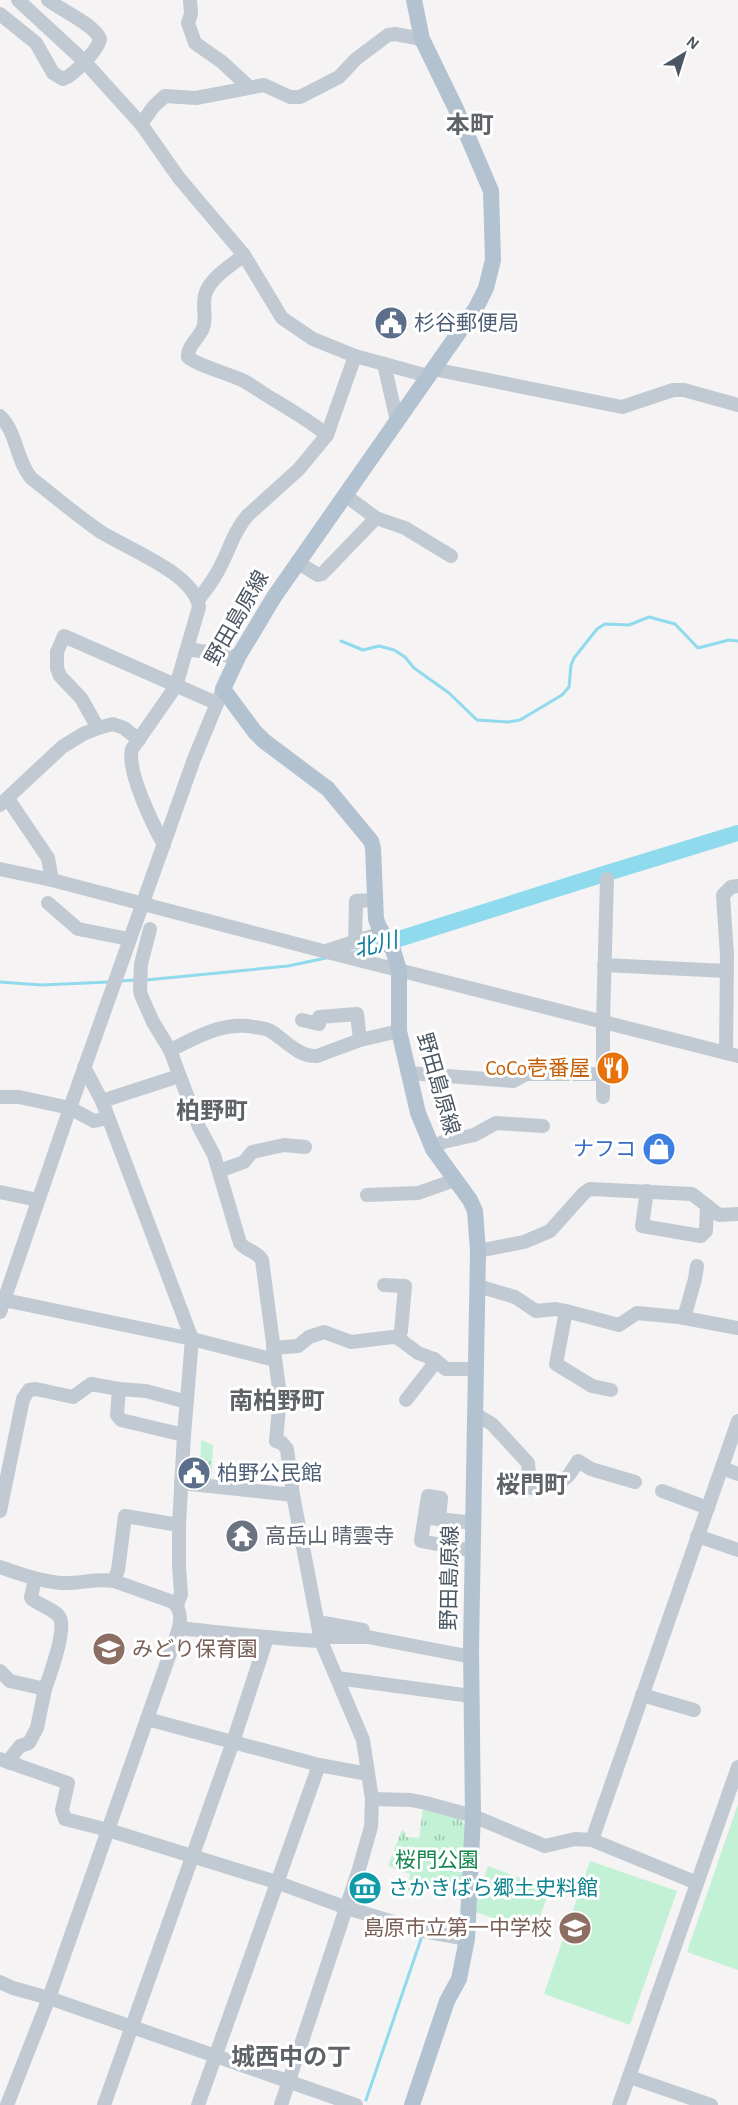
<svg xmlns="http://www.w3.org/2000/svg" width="738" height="2105" viewBox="0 0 738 2105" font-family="'Alegreya Sans','Noto Sans JP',sans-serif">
	<defs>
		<pattern id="park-tufts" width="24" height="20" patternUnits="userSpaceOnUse" patternTransform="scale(1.5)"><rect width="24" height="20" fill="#c3f1d5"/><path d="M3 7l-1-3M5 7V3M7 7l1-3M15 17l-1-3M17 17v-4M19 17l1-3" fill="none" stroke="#a0c6b0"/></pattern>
	</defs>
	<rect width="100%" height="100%" fill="#f5f3f3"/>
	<g fill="url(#park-tufts)">
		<polygon points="201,1440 213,1445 211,1484 200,1482"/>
		<polygon points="423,1809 458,1817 467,1827 465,1894 432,1887 423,1895 407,1890 410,1874 388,1866 402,1830 406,1833 406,1837 419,1838"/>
	</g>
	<g fill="#c3f1d5">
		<polygon points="738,1804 738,1970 687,1952"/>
		<polygon points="590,1861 677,1891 630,2025 544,1994"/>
		<polygon points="488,1866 550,1889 534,1933 476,1912 477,1897"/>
	</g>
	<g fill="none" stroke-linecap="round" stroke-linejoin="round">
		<g stroke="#90daee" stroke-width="3">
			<polyline points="341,641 363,650 379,646 394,650 405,657 414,668 449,693 477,720 508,722 520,720 562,695 569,687 571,665 574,658 597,629 605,624 629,625 649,617 675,624 698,648 729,640 738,641"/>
			<polyline points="350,953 364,950"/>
			<polyline points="146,980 288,966 326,958"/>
			<polyline points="119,981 136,980"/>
			<polyline points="0,982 41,985 109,982"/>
			<polyline points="366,2100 421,1939"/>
		</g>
		<polyline stroke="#90daee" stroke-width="16" points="364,950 604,874 738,833"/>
		<g stroke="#c1cad2" stroke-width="14">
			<polyline points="18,0 84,61 141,124 179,178 244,255 282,318 313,339 355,356 428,376"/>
			<polyline points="190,0 191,14 188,23 195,43 222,62 249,87"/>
			<path d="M0,14l36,29 17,30 10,6c11,-4 35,-29 37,-40 -5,-14 -39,-29 -52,-39"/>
			<polyline points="141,124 154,106 165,96 196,98 264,85 290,97 300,97 339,77 356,59 388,35 395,34 422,39"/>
			<path d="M244,255c-12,10 -35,23 -39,40 -3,11 2,23 -2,33 -4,10 -16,18 -15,29 6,7 44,18 56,24 11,6 21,14 32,20 18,11 34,20 51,34"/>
			<polyline points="384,364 397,421"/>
			<polyline points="433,369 622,407 673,390 684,390 738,405"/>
			<path d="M0,416c17,16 16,44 31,62 22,17 44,36 67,52 26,18 96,42 101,77l-23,79 -44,63c-6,21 21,76 32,96"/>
			<polyline points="345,495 376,518 405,528 451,556"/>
			<polyline points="297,562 318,575 322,574 376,518"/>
			<path d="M198,600c6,-8 12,-15 17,-24 13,-20 16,-41 32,-60l52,-47 28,-34 28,-79"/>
			<polyline points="187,649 238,657"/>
			<polyline points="98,728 81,698 60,676 57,668 57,652 64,636 216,703"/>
			<polyline points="8,799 48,858 52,880"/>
			<polyline points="0,805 62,747 83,734 98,728 113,724 124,728 139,740"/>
			<polyline points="0,869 52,880 327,952 738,1056"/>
			<polyline points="48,903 78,929 129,939"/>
			<path d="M150,929l-9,35 -1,25 1,6 12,27 17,28 29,77 15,28 26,88c6,8 17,8 22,17l18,136 -4,45 6,2 5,6 6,46 28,146 42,99 9,59 -1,28 -12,42 -78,236"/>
			<polyline points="355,942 356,901 375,900"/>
			<polyline points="326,951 382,933"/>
			<polyline points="604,965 727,971"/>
			<polyline points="302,1020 319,1024 319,1017 357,1014 360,1040"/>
			<path d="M170,1050c28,-13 53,-29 84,-23 7,1 13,1 18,5 14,9 27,25 45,24l43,-16 39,-9"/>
			<polyline points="726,1053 727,956 723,895 731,887 738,886"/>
			<polyline points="84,1067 102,1101 192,1339 184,1435 179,1525 179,1566 181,1594 177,1605"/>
			<polyline points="408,1073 513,1081 526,1074 603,1074"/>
			<polyline points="0,1097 19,1097 70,1108 94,1121 108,1118"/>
			<polyline points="603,1097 603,1022 607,879"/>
			<polyline points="102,1101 179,1076"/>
			<polyline points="433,1149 443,1142 474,1135 496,1123 543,1126"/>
			<polyline points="219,1171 244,1162 252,1152 284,1145 305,1147"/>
			<polyline points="647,1191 642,1226 701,1236 706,1231 707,1206"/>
			<polyline points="0,1192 38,1200"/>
			<polyline points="367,1195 418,1193 455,1180"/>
			<polyline points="478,1251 524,1242 550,1231 584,1193 590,1189 692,1194 719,1215 738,1214"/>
			<polyline points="384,1285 405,1286 401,1331 398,1338"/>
			<polyline points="478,1286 515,1297 536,1311 556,1309 566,1311 619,1325 637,1313 679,1317 738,1328"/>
			<polyline points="0,1299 192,1339 275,1360"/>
			<polyline points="566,1311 556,1364 592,1386 611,1390"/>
			<polyline points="0,1312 70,1108 194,759 223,689"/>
			<polyline points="684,1318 695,1279 697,1266"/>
			<polyline points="273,1348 298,1346 309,1337 324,1332 351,1342 393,1337 398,1338 418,1353 434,1359 446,1369 476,1369"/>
			<polyline points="119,1389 117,1415 121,1420 184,1435"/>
			<polyline points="406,1400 431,1368 434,1359"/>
			<polyline points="475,1414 492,1424 528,1463 530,1485 532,1488 561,1482 569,1475 578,1461 591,1469 635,1482"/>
			<polyline points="722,1468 738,1474"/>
			<polyline points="181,1483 293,1495"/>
			<polyline points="662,1491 708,1508"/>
			<polyline points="0,1511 23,1399 29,1390 36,1389 73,1397 91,1384 119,1389 146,1391 187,1402"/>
			<polyline points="430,1518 474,1523"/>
			<polyline points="439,1519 441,1498 428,1496 421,1541 473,1551"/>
			<polyline points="697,1536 738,1550"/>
			<path d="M0,1567c20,7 39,14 61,16 18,1 36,-5 53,-2l59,21c8,7 8,16 6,26l-130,370 -42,107"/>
			<path d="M35,1579l-4,18 1,2c7,6 24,11 28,19 6,13 -10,57 -15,71"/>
			<polyline points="114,1581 118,1570 125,1516 179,1525"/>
			<polyline points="318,1622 363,1630"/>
			<path d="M179,1628c48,5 95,11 142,13l8,-4h39l104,20"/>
			<polyline points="0,1671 10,1681 45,1689 37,1728 29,1743 20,1746 12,1756 10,1763"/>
			<polyline points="337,1678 471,1696"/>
			<polyline points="642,1695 694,1710"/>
			<polyline points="147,1719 319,1765 368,1774"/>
			<polyline points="0,1759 68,1783 62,1810 65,1819 108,1830 276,1882 347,1908 423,1931 467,1939"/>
			<polyline points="372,1799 411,1800 426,1803 473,1816 545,1846 575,1839 592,1840 697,1883"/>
			<polyline points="592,1840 738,1421"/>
			<polyline points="0,1982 13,1988 49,1998 356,2105"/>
			<polyline points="630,2077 711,2105"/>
			<polyline points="104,2105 233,1742 267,1638"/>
			<polyline points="198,2105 319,1765"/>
			<polyline points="619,2105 738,1767"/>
		</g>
		<polyline stroke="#b3c2d1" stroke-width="16" points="412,2105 447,2001 459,1979 467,1939 473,1816 471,1649 478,1251 475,1211 470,1200 433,1149 418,1113 399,1031 399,970 393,950 379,927 376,919 373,848 371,841 328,789 264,741 255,732 223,689 238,657 274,597 476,308 486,288 493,260 491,191 456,109 422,39 414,0"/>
	</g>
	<defs>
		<g id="civic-disc" transform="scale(1.725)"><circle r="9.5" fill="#5c6f8a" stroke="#fff"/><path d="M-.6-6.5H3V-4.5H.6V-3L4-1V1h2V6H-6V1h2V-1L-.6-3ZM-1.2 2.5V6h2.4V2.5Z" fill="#fff"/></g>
		<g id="restaurant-disc" transform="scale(1.725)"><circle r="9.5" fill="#e8710a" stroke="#fff"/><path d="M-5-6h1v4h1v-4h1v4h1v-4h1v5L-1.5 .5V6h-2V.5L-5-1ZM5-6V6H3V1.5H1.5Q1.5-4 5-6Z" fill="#fff"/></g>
		<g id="shop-disc" transform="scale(1.725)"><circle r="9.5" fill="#3f7fe0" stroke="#fff"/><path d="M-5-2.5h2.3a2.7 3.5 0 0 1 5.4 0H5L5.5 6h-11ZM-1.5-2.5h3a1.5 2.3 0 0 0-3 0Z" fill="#fff"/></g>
		<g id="temple-disc" transform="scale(1.725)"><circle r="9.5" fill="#6b7280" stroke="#fff"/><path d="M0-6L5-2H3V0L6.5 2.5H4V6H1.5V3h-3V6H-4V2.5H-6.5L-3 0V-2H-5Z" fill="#fff"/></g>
		<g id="school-disc" transform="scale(1.725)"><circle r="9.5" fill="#8d6e63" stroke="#fff"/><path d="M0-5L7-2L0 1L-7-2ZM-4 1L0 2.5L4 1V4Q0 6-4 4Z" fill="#fff"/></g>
		<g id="museum-disc" transform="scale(1.725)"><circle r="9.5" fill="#0f9aa8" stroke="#fff"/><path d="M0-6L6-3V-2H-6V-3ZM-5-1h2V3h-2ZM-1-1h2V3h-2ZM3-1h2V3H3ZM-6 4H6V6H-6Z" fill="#fff"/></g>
	</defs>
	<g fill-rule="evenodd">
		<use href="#civic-disc" x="391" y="323"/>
		<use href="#restaurant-disc" x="613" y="1068"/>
		<use href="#shop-disc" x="659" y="1149"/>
		<use href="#civic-disc" x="194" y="1473"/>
		<use href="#temple-disc" x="242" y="1536"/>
		<use href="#school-disc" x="109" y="1649"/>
		<use href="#museum-disc" x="365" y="1888"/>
		<use href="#school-disc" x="575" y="1928"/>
	</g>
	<g text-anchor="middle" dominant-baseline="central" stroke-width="6" stroke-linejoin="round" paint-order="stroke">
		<g font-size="21" fill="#4e5e75" stroke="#fff" text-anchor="start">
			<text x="414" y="323">杉谷郵便局</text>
			<text x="217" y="1473">柏野公民館</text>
		</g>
		<g font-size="21" fill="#4a5661" stroke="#fff">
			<text transform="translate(237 618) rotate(-60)">野田島原線</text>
			<text transform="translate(438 1084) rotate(74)">野田島原線</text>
			<text transform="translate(450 1578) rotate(-89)">野田島原線</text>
		</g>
		<g font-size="21" fill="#c56008" stroke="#fff" text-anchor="end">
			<text x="590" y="1068">CoCo壱番屋</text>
		</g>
		<g font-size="21" fill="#366cbe" stroke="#fff" text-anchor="end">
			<text x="636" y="1149">ナフコ</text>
		</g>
		<g font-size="21" fill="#5b616d" stroke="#fff" text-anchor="start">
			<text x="265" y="1536">高岳山 晴雲寺</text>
		</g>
		<g font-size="21" fill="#785e54" stroke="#fff" text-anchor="start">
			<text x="132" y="1649">みどり保育園</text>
			<text x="552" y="1928" text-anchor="end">島原市立第一中学校</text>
		</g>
		<g font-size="21" fill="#17864f" stroke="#fff">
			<text x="437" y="1860">桜門公園</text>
		</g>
		<g font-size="21" fill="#0d838f" stroke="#fff" text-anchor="start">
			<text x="388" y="1888">さかきばら郷土史料館</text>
		</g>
		<g font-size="22" font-style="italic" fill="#0c7c9b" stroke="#fff">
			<text transform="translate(376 945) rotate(-14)">北川</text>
		</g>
		<g font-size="24" font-weight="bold" fill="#5f6368" stroke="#fff">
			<text x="470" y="126">本町</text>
			<text x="212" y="1112">柏野町</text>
			<text x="277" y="1402">南柏野町</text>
			<text x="532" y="1486">桜門町</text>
			<text x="291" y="2058">城西中の丁</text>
		</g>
	</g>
	<g transform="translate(684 54) rotate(38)" stroke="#ffffff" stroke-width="4.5" paint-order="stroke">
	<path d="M0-4.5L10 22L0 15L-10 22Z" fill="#4a5661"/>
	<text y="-9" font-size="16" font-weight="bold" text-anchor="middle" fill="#4a5661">N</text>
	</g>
</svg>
